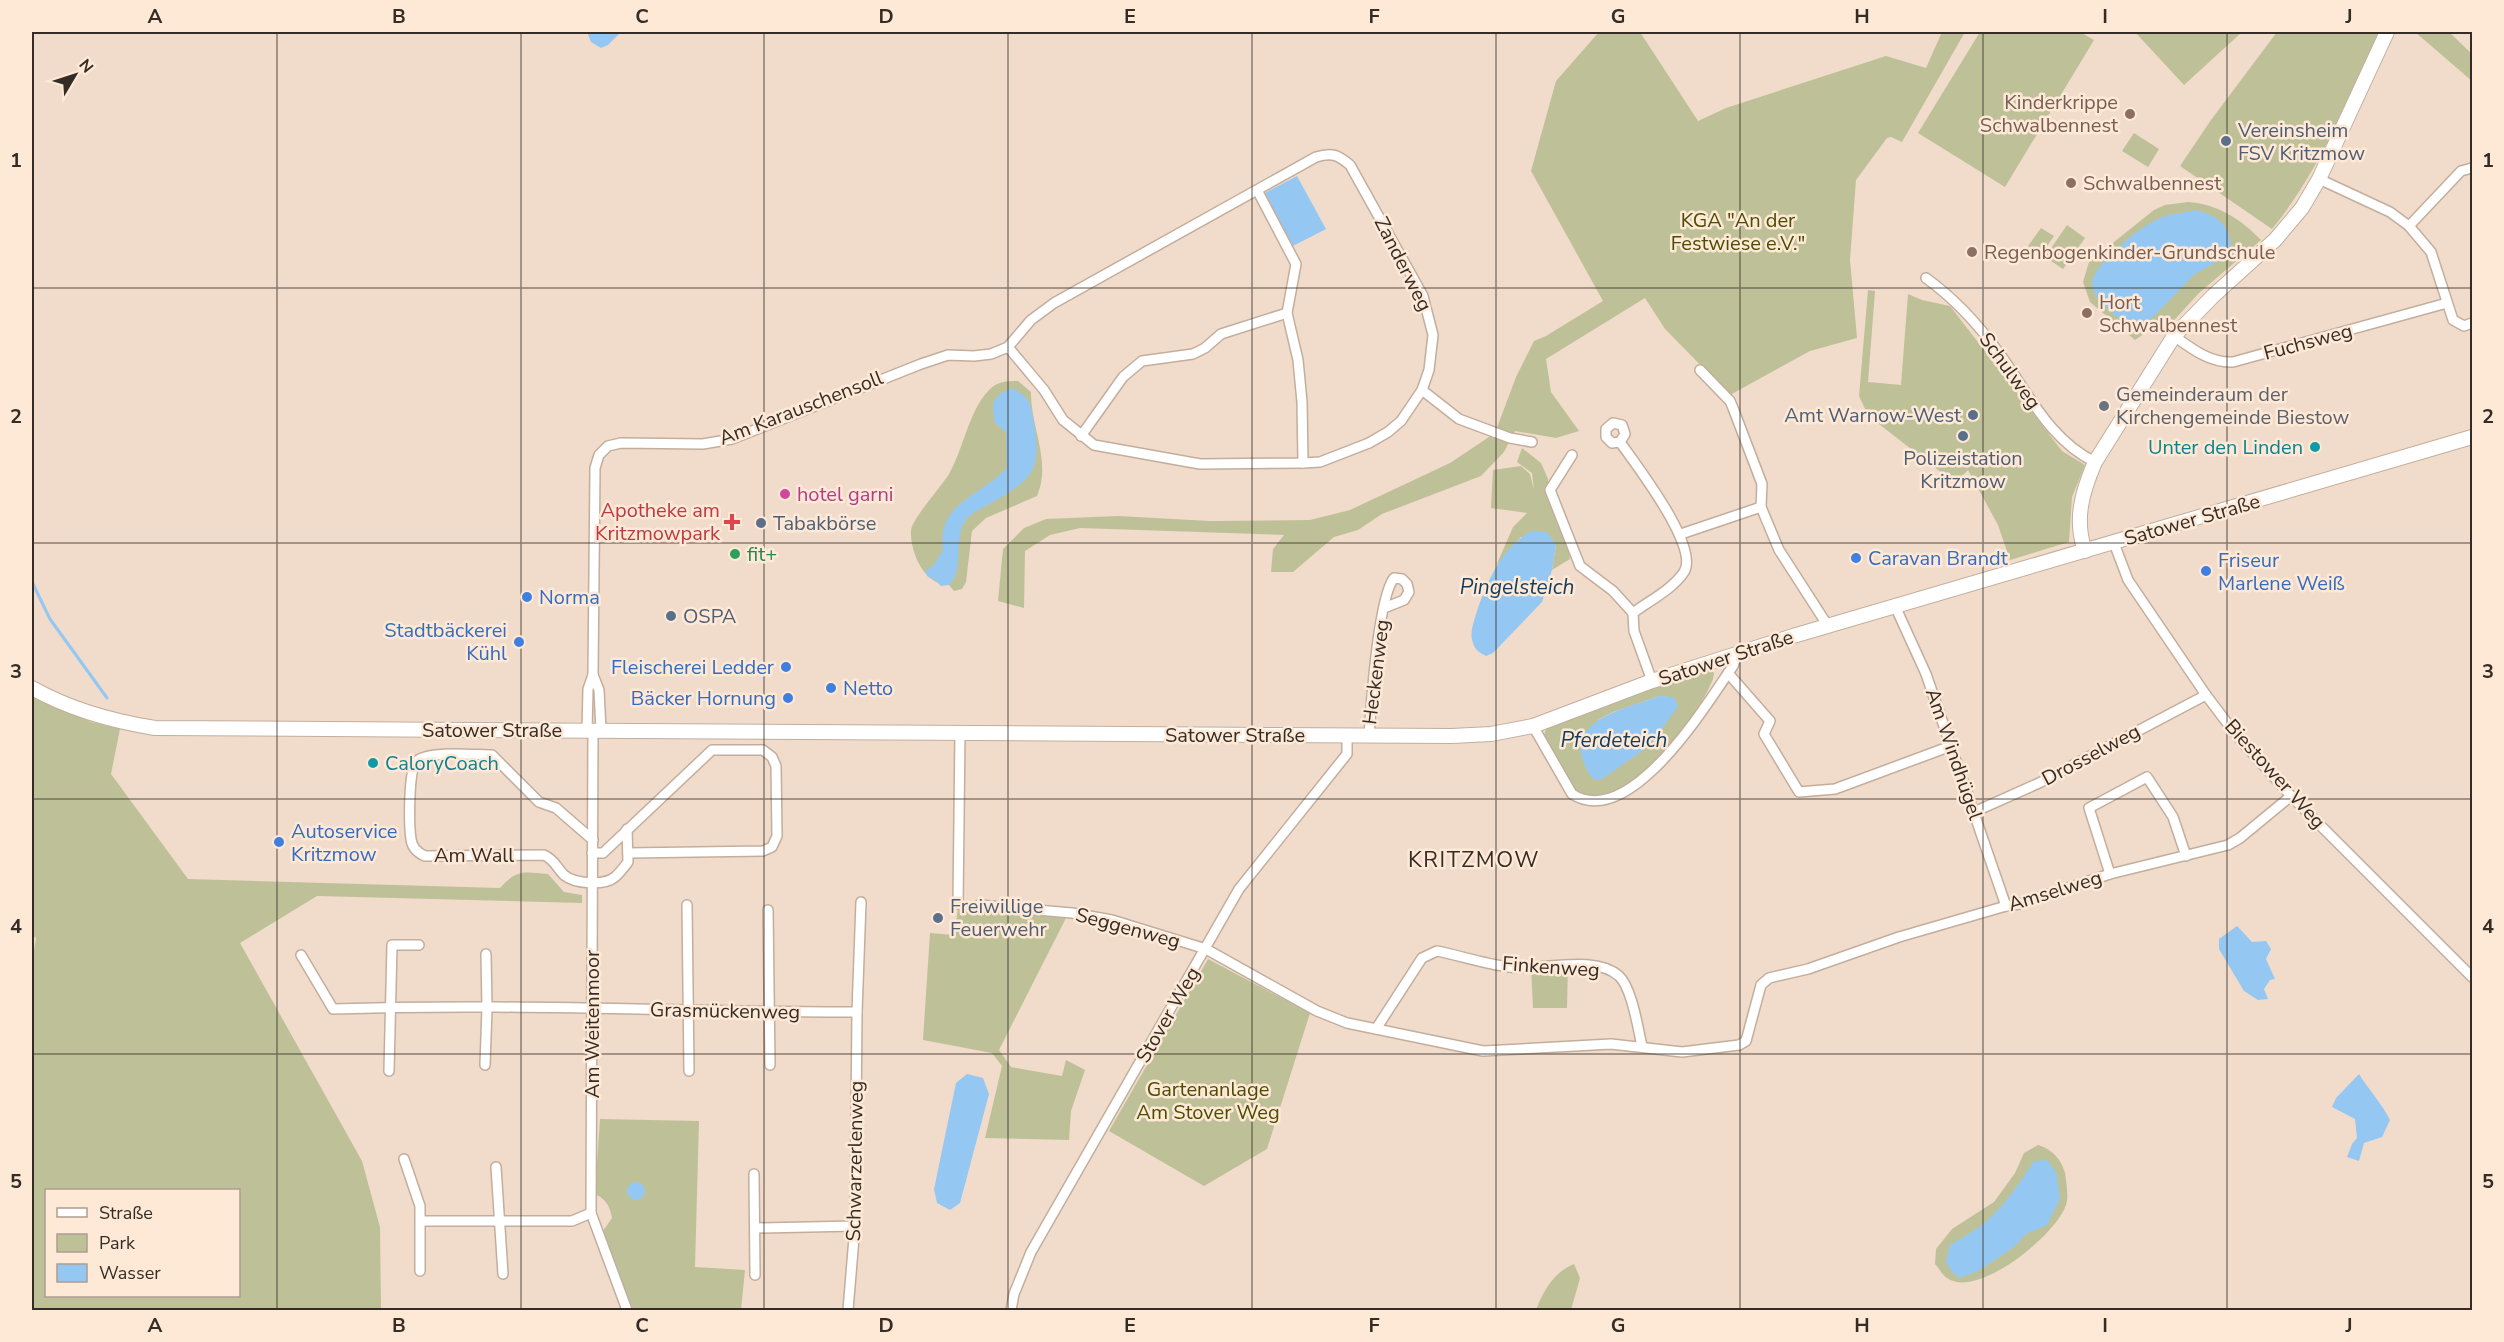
<svg xmlns="http://www.w3.org/2000/svg" width="2504" height="1342" viewBox="0 0 2504 1342" font-family="'Nunito Sans',sans-serif">
	<rect width="100%" height="100%" fill="#f1dbca"/>
	<g fill="#bec197" fill-rule="evenodd">
		<polygon points="1599,32 1640,32 1698,121 1726,108 1886,56 1926,68 1942,32 1965,32 1902,142 1891,137 1887,138 1856,180 1850,260 1857,338 1810,351 1730,395 1665,329 1645,298 1546,359 1551,392 1579,431 1556,438 1515,431 1504,452 1481,476 1382,514 1358,530 1334,537 1293,572 1271,572 1273,549 1284,535 1080,528 1050,535 1025,551 1024,608 998,601 1003,549 1024,528 1046,519 1118,516 1210,521 1310,520 1350,510 1450,463 1495,433 1516,377 1534,341 1546,336 1603,301 1531,171 1556,81"/>
		<polygon points="1980,32 2080,32 2094,40 2005,187 1918,133"/>
		<polygon points="2135,32 2242,32 2184,85"/>
		<path d="M2277,32h104c-34,67 -61,139 -109,197l-92,-63 31,-46z"/>
		<polygon points="2415,32 2449,32 2472,54 2472,81"/>
		<polygon points="2134,133 2159,149 2148,167 2122,151"/>
		<path d="M2188,202c29,2 53,17 73,38l-62,53 -33,36 -11,-3 -20,14 -45,-38 -7,-20 6,-20 65,-52 11,-5z"/>
		<polygon points="2067,225 2085,238 2063,269 2045,257"/>
		<polygon points="2041,228 2054,236 2041,255 2028,246"/>
		<polygon points="1868,290 1875,291 1868,382 1901,385 1908,294 1922,300 1950,306 2062,451 2085,465 2072,497 2069,542 2010,560 1998,525 1968,470 1955,483 1875,421 1866,411 1859,396"/>
		<path d="M1018,381l13,11c-1,34 21,70 6,104l-51,22 -14,13 -6,51 -4,7 -8,2 -5,-6c-24,1 -39,-32 -38,-54 0,-11 30,-44 38,-57 15,-26 19,-62 40,-84 9,-9 17,-9 29,-9z"/>
		<polygon points="1522,448 1541,463 1548,479 1548,497 1568,549 1570,559 1552,570 1556,545 1521,537 1496,566 1513,527 1527,513 1491,508 1493,470 1521,466 1530,474 1534,490 1532,473 1517,462"/>
		<path d="M1710,669l4,4 -1,6c-15,37 -74,122 -120,118 -6,0 -12,-5 -17,-7l-32,-55 2,-6 107,-41zM1660,696l14,2 -76,22 15,-8z"/>
		<path d="M32,695l59,27 29,7 -9,45 77,105 312,9c17,-19 24,-16 48,-14l16,18 18,3v8l-265,-7 -77,47 122,218 18,66 1,83h-349v-347l4,-25 -4,-3zM46,1190h192v106h-192z"/>
		<polygon points="958,909 1067,916 999,1050 1011,1067 1062,1076 1066,1060 1085,1070 1071,1111 1069,1140 985,1138 1002,1066 992,1053 923,1040 930,933 954,935"/>
		<polygon points="1208,959 1310,1013 1267,1149 1204,1186 1109,1131"/>
		<polygon points="1568,965 1567,1008 1533,1008 1531,967"/>
		<path d="M600,1119l99,2 -4,146 50,3 -4,40h-108l-30,-79 9,-13c-2,-12 -6,-19 -17,-24z"/>
		<path d="M2038,1145c14,4 23,14 27,28 1,8 4,24 1,32 -9,29 -89,95 -119,73 -5,-3 -8,-10 -12,-14l1,-15 16,-20 42,-27 21,-29 9,-20z"/>
		<path d="M1574,1264l6,14 -9,32h-35c7,-19 18,-38 38,-46z"/>
	</g>
	<g fill="#94c8f3">
		<polygon points="587,32 621,32 608,45 601,48 591,42"/>
		<polygon points="1297,176 1326,229 1293,246 1265,193"/>
		<path d="M2196,210c22,7 32,12 35,36l-9,13 -27,15 -49,50 -10,4c-14,-6 -43,-27 -44,-44 -1,-18 48,-57 64,-64 11,-6 28,-7 40,-10z"/>
		<path d="M1011,388c20,10 19,14 23,35 9,52 -5,57 -46,82 -6,3 -15,7 -20,12 -17,19 -2,51 -19,68l-8,1 -7,-7 -6,-2 -3,-6 8,-5 10,-16c-7,-47 38,-54 64,-82l-1,-36 -11,-9c-3,-20 -5,-25 16,-35z"/>
		<path d="M1532,531l15,1 9,13 -4,25 -10,32 -49,51 -7,3c-6,-3 -11,-6 -13,-13 -4,-10 1,-22 4,-32 11,-31 25,-64 55,-80z"/>
		<path d="M1660,696l14,1 4,9 -21,30 -12,13 -43,30 -7,1c-7,-6 -9,-11 -12,-20 -16,-41 50,-54 77,-64z"/>
		<polygon points="2237,926 2252,942 2266,941 2271,949 2266,959 2275,979 2270,980 2264,989 2268,999 2258,1000 2244,991 2219,949 2219,939"/>
		<polygon points="967,1074 983,1078 989,1094 960,1203 950,1210 937,1203 934,1189 956,1083"/>
		<path d="M2359,1074c10,16 23,30 31,46l-8,17 -18,6 -5,18 -12,-4 5,-13 5,-6 -2,-19 -23,-12 4,-9z"/>
		<path d="M2047,1160l9,12 4,27 -13,26 -21,9 -12,13 -36,24 -18,7 -8,-6 -6,-10 4,-17c11,-7 23,-13 33,-21 21,-17 36,-40 51,-63z"/>
		<circle cx="636" cy="1191" r="9"/>
	</g>
	<g fill="none" stroke-linecap="round" stroke-linejoin="round">
		<polyline stroke="#94c8f3" stroke-width="3" points="32,582 50,619 107,698"/>
		<g stroke="#c3ae9d" stroke-width="12">
			<g id="street">
				<polyline points="2319,179 2390,212 2409,226 2431,252 2453,320 2464,326 2472,323"/>
				<polyline points="1257,190 1296,264 1287,313 1298,360 1302,402 1303,463"/>
				<polyline points="2409,226 2461,171 2472,168"/>
				<path d="M1926,278c29,21 52,46 73,75 29,39 50,87 96,109"/>
				<path d="M2174,336c18,13 36,27 59,26l214,-59"/>
				<polyline points="1700,370 1730,401 1733,408 1762,484 1761,507 1779,550 1828,626"/>
				<polyline points="1422,390 1459,419 1510,438 1532,442"/>
				<polygon points="1613,423 1622,425 1625,434 1620,442 1612,443 1606,437 1606,429"/>
				<polyline points="1081,436 1123,377 1142,361 1193,354 1205,348 1221,334 1287,313"/>
				<path d="M1620,442c16,23 80,105 64,130 -11,17 -35,29 -51,41l1,18 18,50"/>
				<polyline points="1572,455 1550,490 1580,566 1613,591 1633,613"/>
				<polyline points="1681,534 1761,507"/>
				<polyline points="2114,543 2128,580 2206,695 2237,736 2291,796 2472,977"/>
				<polyline points="1895,606 1926,674 2006,906"/>
				<polyline points="1728,673 1770,721 1764,734 1799,792 1835,789 1951,746"/>
				<polyline points="593,675 599,690 601,730"/>
				<path d="M1533,726l39,68c58,37 134,-89 161,-128l4,-12"/>
				<path d="M587,731l1,-42 5,-14 2,-207 4,-13 9,-9 13,-3 82,1 29,-5 189,-75 27,-9 26,1 17,-2 17,-7 23,-27 23,-17 262,-146c16,-5 22,-2 34,8l73,131 10,39 -4,35 -7,20 -21,31 -13,11 -19,11 -49,19 -17,1 -103,1 -106,-19 -31,-25 -19,-30 -36,-43"/>
				<polyline points="593,731 591,1213 627,1310"/>
				<path d="M1369,736c2,-30 9,-138 25,-158l8,1 5,5 2,8 -5,8 -20,8"/>
				<polyline points="1974,812 2039,783 2206,695"/>
				<path d="M593,840l-37,-32 -17,-6 -47,-47c-16,0 -64,-5 -75,6 -9,8 -8,65 -6,78 1,9 7,14 14,17l119,-1c11,5 12,12 20,20 11,9 40,11 51,2 5,-4 9,-10 13,-15l-1,-33"/>
				<polyline points="592,853 603,853 712,750 763,750 772,757 776,766 777,836 772,847 763,851 629,853"/>
				<polyline points="2110,874 2089,808 2147,777 2173,817 2186,856"/>
				<polyline points="958,904 960,732"/>
				<polyline points="687,905 689,1071"/>
				<polyline points="979,905 1072,913 1112,920 1206,949 1317,1011 1347,1023 1483,1051 1611,1044 1682,1052 1739,1045 1746,1041 1761,985 1769,978 1808,969 1899,937 2006,906 2019,904 2110,874 2228,845 2240,838 2291,796"/>
				<polyline points="768,910 770,1065"/>
				<path d="M301,955l32,54c175,-6 350,3 524,3"/>
				<path d="M1376,1029l46,-71 15,-7c24,5 48,13 72,16 31,4 85,-13 110,9 13,12 19,53 23,70"/>
				<polyline points="485,1065 487,1008 486,954"/>
				<polyline points="389,1071 392,945 419,945"/>
				<polyline points="404,1159 420,1206 420,1271"/>
				<polyline points="496,1167 503,1274"/>
				<polyline points="754,1174 755,1275"/>
				<polyline points="421,1221 572,1221 591,1213"/>
				<polyline points="756,1228 855,1226"/>
				<polyline points="848,1310 855,1226 857,1012 861,902"/>
				<polyline points="1011,1310 1014,1294 1031,1252 1239,889 1347,754 1347,736"/>
			</g>
		</g>
		<g stroke="#c3ae9d" stroke-width="16">
			<g id="secondary">
				<path d="M2085,551c-11,-31 -3,-59 10,-89l79,-126 39,-40 62,-56 27,-32 17,-29 68,-147"/>
				<path d="M32,688c39,22 79,33 123,40l1297,8 39,-2 42,-8 119,-45 141,-45 679,-199"/>
			</g>
		</g>
		<use href="#street" stroke="#fff" stroke-width="9"/>
		<use href="#secondary" stroke="#fff" stroke-width="14"/>
	</g>
	<path fill="none" stroke="#342c25" stroke-width="1.5" stroke-opacity="0.55" d="M277,32v1278M521,32v1278M764,32v1278M1008,32v1278M1252,32v1278M1496,32v1278M1740,32v1278M1983,32v1278M2227,32v1278M32,288h2440M32,543h2440M32,799h2440M32,1054h2440"/>
	<g fill="#8d6e63" stroke="#fee9d7" stroke-width="2">
		<circle cx="2130" cy="114" r="6"/>
		<circle cx="2071" cy="183" r="6"/>
		<circle cx="1972" cy="252" r="6"/>
		<circle cx="2087" cy="313" r="6"/>
	</g>
	<g fill="#5c6f8a" stroke="#fee9d7" stroke-width="2">
		<circle cx="2226" cy="141" r="6"/>
		<circle cx="1973" cy="415" r="6"/>
		<circle cx="1963" cy="436" r="6"/>
		<circle cx="761" cy="523" r="6"/>
		<circle cx="671" cy="616" r="6"/>
		<circle cx="938" cy="918" r="6"/>
	</g>
	<circle fill="#6b7280" stroke="#fee9d7" stroke-width="2" cx="2104" cy="406" r="6"/>
	<g fill="#0f9aa8" stroke="#fee9d7" stroke-width="2">
		<circle cx="2315" cy="447" r="6"/>
		<circle cx="373" cy="763" r="6"/>
	</g>
	<circle fill="#d1479c" stroke="#fee9d7" stroke-width="2" cx="785" cy="494" r="6"/>
	<path fill="#e0444e" stroke="#fee9d7" stroke-width="2" d="M729 513h6v6h6v6h-6v6h-6v-6h-6v-6h6z"/>
	<circle fill="#2e9e5b" stroke="#fee9d7" stroke-width="2" cx="735" cy="554" r="6"/>
	<g fill="#3f7fe0" stroke="#fee9d7" stroke-width="2">
		<circle cx="1856" cy="558" r="6"/>
		<circle cx="2206" cy="571" r="6"/>
		<circle cx="527" cy="597" r="6"/>
		<circle cx="519" cy="642" r="6"/>
		<circle cx="786" cy="667" r="6"/>
		<circle cx="831" cy="688" r="6"/>
		<circle cx="788" cy="698" r="6"/>
		<circle cx="279" cy="842" r="6"/>
	</g>
	<g text-anchor="middle" dominant-baseline="central" stroke-width="5" stroke-linejoin="round" paint-order="stroke">
		<g font-size="20" fill="#785e54" stroke="#fee9d7" text-anchor="start">
			<text x="2118" y="102" text-anchor="end">Kinderkrippe<tspan x="2118" dy="23">Schwalbennest</tspan></text>
			<text x="2083" y="183">Schwalbennest</text>
			<text x="1984" y="252">Regenbogenkinder-Grundschule</text>
			<text x="2099" y="302">Hort<tspan x="2099" dy="23">Schwalbennest</tspan></text>
		</g>
		<g font-size="20" fill="#4e5e75" stroke="#fee9d7" text-anchor="start">
			<text x="2238" y="130">Vereinsheim<tspan x="2238" dy="23">FSV Kritzmow</tspan></text>
			<text x="1961" y="415" text-anchor="end">Amt Warnow-West</text>
			<text x="1963" y="458" text-anchor="middle">Polizeistation<tspan x="1963" dy="23">Kritzmow</tspan></text>
			<text x="773" y="523">Tabakbörse</text>
			<text x="683" y="616">OSPA</text>
			<text x="950" y="906">Freiwillige<tspan x="950" dy="23">Feuerwehr</tspan></text>
		</g>
		<g font-size="20" fill="#4b4d00" stroke="#fee9d7">
			<text x="1738" y="220">KGA "An der<tspan x="1738" dy="23">Festwiese e.V."</tspan></text>
			<text x="1208" y="1089">Gartenanlage<tspan x="1208" dy="23">Am Stover Weg</tspan></text>
		</g>
		<g font-size="20" fill="#342c25" stroke="#fee9d7">
			<text transform="translate(1403 264) rotate(63)">Zanderweg</text>
			<text transform="translate(2308 342) rotate(-15)">Fuchsweg</text>
			<text transform="translate(2010 371) rotate(54)">Schulweg</text>
			<text transform="translate(801 408) rotate(-21)">Am Karauschensoll</text>
			<text transform="translate(2192 520) rotate(-16)">Satower Straße</text>
			<text transform="translate(1726 658) rotate(-18)">Satower Straße</text>
			<text transform="translate(1376 672) rotate(-83)">Heckenweg</text>
			<text x="492" y="730">Satower Straße</text>
			<text x="1235" y="735">Satower Straße</text>
			<text transform="translate(1954 754) rotate(71)">Am Windhügel</text>
			<text transform="translate(2091 755) rotate(-28)">Drosselweg</text>
			<text transform="translate(2275 774) rotate(48)">Biestower Weg</text>
			<text x="474" y="855">Am Wall</text>
			<text transform="translate(2055 891) rotate(-17)">Amselweg</text>
			<text transform="translate(1128 928) rotate(15)">Seggenweg</text>
			<text transform="translate(1551 967) rotate(4)">Finkenweg</text>
			<text transform="translate(725 1011) rotate(1)">Grasmückenweg</text>
			<text transform="translate(1168 1015) rotate(-60)">Stover Weg</text>
			<text transform="translate(592 1024) rotate(-90)">Am Weitenmoor</text>
			<text transform="translate(855 1161) rotate(-89)">Schwarzerlenweg</text>
		</g>
		<g font-size="20" fill="#5b616d" stroke="#fee9d7" text-anchor="start">
			<text x="2116" y="394">Gemeinderaum der<tspan x="2116" dy="23">Kirchengemeinde Biestow</tspan></text>
		</g>
		<g font-size="20" fill="#0d838f" stroke="#fee9d7" text-anchor="end">
			<text x="2303" y="447">Unter den Linden</text>
			<text x="385" y="763" text-anchor="start">CaloryCoach</text>
		</g>
		<g font-size="20" fill="#b23c85" stroke="#fee9d7" text-anchor="start">
			<text x="797" y="494">hotel garni</text>
		</g>
		<g font-size="20" fill="#be3a42" stroke="#fee9d7" text-anchor="end">
			<text x="720" y="510">Apotheke am<tspan x="720" dy="23">Kritzmowpark</tspan></text>
		</g>
		<g font-size="20" fill="#27864d" stroke="#fee9d7" text-anchor="start">
			<text x="747" y="554">fit+</text>
		</g>
		<g font-size="20" fill="#366cbe" stroke="#fee9d7" text-anchor="start">
			<text x="1868" y="558">Caravan Brandt</text>
			<text x="2218" y="560">Friseur<tspan x="2218" dy="23">Marlene Weiß</tspan></text>
			<text x="539" y="597">Norma</text>
			<text x="507" y="630" text-anchor="end">Stadtbäckerei<tspan x="507" dy="23">Kühl</tspan></text>
			<text x="774" y="667" text-anchor="end">Fleischerei Ledder</text>
			<text x="843" y="688">Netto</text>
			<text x="776" y="698" text-anchor="end">Bäcker Hornung</text>
			<text x="291" y="831">Autoservice<tspan x="291" dy="23">Kritzmow</tspan></text>
		</g>
		<g font-size="21" font-style="italic" fill="#153c59" stroke="#fee9d7">
			<text x="1517" y="587">Pingelsteich</text>
			<text x="1614" y="740">Pferdeteich</text>
		</g>
		<g font-size="22" letter-spacing="1.5" fill="#342c25" stroke="#fee9d7">
			<text x="1474" y="860">KRITZMOW</text>
		</g>
	</g>
	<rect width="2504" height="1342" fill="none" stroke="#fee9d7" stroke-width="66"/>
	<rect x="45" y="1189" width="195" height="108" fill="#fee9d7" stroke="#ad9d90" stroke-width="1.5"/>
	<rect x="57" y="1208" width="30" height="9" fill="#ffffff" stroke="#ad9d90" stroke-width="1.5"/>
	<text x="99" y="1219" font-size="18" fill="#342c25">Straße</text>
	<rect x="57" y="1234" width="30" height="18" fill="#bec197" stroke="#ad9d90" stroke-width="1.5"/>
	<text x="99" y="1249" font-size="18" fill="#342c25">Park</text>
	<rect x="57" y="1264" width="30" height="18" fill="#94c8f3" stroke="#ad9d90" stroke-width="1.5"/>
	<text x="99" y="1279" font-size="18" fill="#342c25">Wasser</text>
	<g transform="translate(75 75) rotate(51)" stroke="#fee9d7" stroke-width="4.5" paint-order="stroke">
	<path d="M0-4.5L10 22L0 15L-10 22Z" fill="#342c25"/>
	<text y="-9" font-size="16" font-weight="bold" text-anchor="middle" fill="#342c25">N</text>
	</g>
	<rect x="33" y="33" width="2438" height="1276" fill="none" stroke="#342c25" stroke-width="2"/>
	<g font-size="20" text-anchor="middle" font-weight="bold" fill="#342c25">
		<text x="155" y="23">A</text>
		<text x="399" y="23">B</text>
		<text x="642" y="23">C</text>
		<text x="886" y="23">D</text>
		<text x="1130" y="23">E</text>
		<text x="1374" y="23">F</text>
		<text x="1618" y="23">G</text>
		<text x="1862" y="23">H</text>
		<text x="2105" y="23">I</text>
		<text x="2349" y="23">J</text>
		<text x="16" y="167">1</text>
		<text x="2488" y="167">1</text>
		<text x="16" y="423">2</text>
		<text x="2488" y="423">2</text>
		<text x="16" y="678">3</text>
		<text x="2488" y="678">3</text>
		<text x="16" y="933">4</text>
		<text x="2488" y="933">4</text>
		<text x="16" y="1188">5</text>
		<text x="2488" y="1188">5</text>
		<text x="155" y="1332">A</text>
		<text x="399" y="1332">B</text>
		<text x="642" y="1332">C</text>
		<text x="886" y="1332">D</text>
		<text x="1130" y="1332">E</text>
		<text x="1374" y="1332">F</text>
		<text x="1618" y="1332">G</text>
		<text x="1862" y="1332">H</text>
		<text x="2105" y="1332">I</text>
		<text x="2349" y="1332">J</text>
	</g>
</svg>
